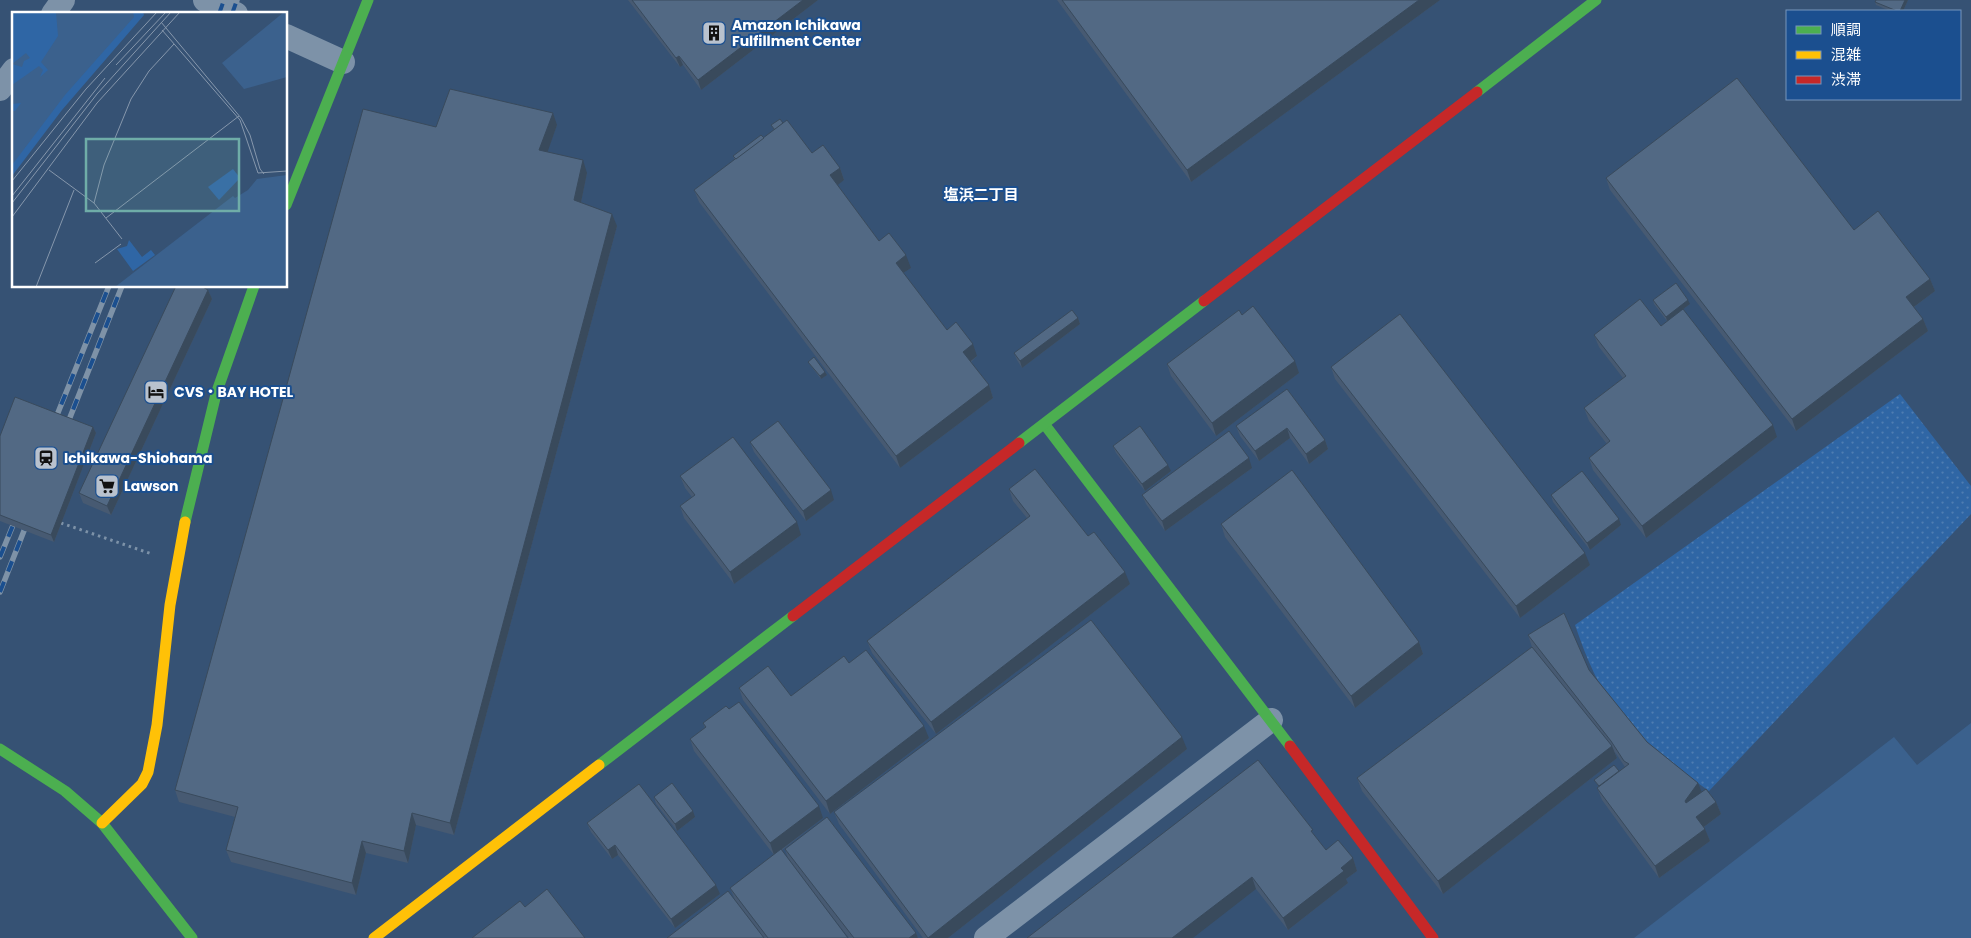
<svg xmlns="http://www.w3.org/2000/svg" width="1971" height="938" viewBox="0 0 1971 938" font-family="Poppins,'Noto Sans JP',sans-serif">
	<defs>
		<pattern id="grass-dots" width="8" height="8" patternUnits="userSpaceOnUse" patternTransform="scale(1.25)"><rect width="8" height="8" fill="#2f66a5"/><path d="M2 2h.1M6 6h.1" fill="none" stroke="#4e7db2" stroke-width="1.8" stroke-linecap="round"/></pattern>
	</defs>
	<rect width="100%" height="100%" fill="#365274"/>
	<path fill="url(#grass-dots)" d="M1900,394l71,92v28l-262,277c-44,-32 -89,-65 -114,-116 -8,-16 -14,-33 -20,-50z"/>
	<polygon fill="#3b618d" points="1971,723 1971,938 1634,938 1894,737 1917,765"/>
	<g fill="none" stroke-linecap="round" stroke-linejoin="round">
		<polyline stroke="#7d92a8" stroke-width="3" stroke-dasharray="2.5 4" stroke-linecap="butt" points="61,523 152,554"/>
		<g stroke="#7d92a8" stroke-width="24">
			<polyline points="205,0 236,14"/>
			<polyline points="53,14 63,0"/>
			<polyline points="286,36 343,62"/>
			<polyline points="0,89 14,70"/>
			<polyline points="986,938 1271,720"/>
		</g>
		<g stroke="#4caf50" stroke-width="11">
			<polyline points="1477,92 1596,0"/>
			<polyline points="286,205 368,0"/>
			<polyline points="1045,425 1290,746"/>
			<polyline points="1019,443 1204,301"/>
			<polyline points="185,522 216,394 254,286"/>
			<polyline points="0,749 65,791 102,823 192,938"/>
			<polyline points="599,765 793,616"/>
		</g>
		<g stroke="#ffc107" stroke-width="11">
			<polyline points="102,823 142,784 148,772 157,725 170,605 185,522"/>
			<polyline points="374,938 599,765"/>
		</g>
		<g stroke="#c62828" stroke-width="11">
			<polyline points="1204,301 1477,92"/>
			<polyline points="793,616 1019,443"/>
			<polyline points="1290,746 1433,938"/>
		</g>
		<g stroke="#7e92a7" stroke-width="5.5">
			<g id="rail">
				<polyline points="219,14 224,0"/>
				<polyline points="232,14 237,0"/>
				<polyline points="53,425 109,286"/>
				<polyline points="65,430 122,286"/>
				<polyline points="0,557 18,513"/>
				<polyline points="0,592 29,518"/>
			</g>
		</g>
		<use href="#rail" stroke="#1b4f8f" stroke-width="4" stroke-dasharray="11" stroke-linecap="butt"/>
	</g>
	<g fill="#475a72">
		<polygon points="628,0 818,0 701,90 683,65 680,67"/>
		<polygon points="1057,0 1440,0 1191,182"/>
		<polygon points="1876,0 1908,0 1903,11 1890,11 1876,5 1875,2"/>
		<polygon points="783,123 812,153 840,168 844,180 837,185 879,241 911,268 903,273 947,330 977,356 971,362 989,385 993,398 900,468 699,202 694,190 735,160 733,156 764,138 774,130 771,125"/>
		<polygon points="557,125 547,152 587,173 581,202 617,226 454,835 416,825 408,863 366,853 356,895 231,862 226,850 235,817 179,802 175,790 436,127"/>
		<polygon points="1606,178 1930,279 1935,291 1914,307 1923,319 1928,331 1796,431 1610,190"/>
		<polygon points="208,290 212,299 111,515 83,503 79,493"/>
		<polygon points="1653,300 1690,304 1667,321 1654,304"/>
		<polygon points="1242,315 1299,373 1216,436 1171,376 1167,364"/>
		<polygon points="1078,318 1080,324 1022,368 1017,360 1014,353"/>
		<polygon points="1661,326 1777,437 1646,538 1593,470 1589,458 1607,444 1589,421 1584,408 1623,378 1599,347 1594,335"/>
		<polygon points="808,362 827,375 821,379 810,365"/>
		<polygon points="1331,367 1590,565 1520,618 1335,379"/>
		<polygon points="1287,389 1325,440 1328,449 1309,464 1290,438 1259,461 1240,436 1236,426"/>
		<polygon points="93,427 96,433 54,542 0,521 0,436"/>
		<polygon points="750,442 834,500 806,521 754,452"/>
		<polygon points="1113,446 1171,471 1145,491 1116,453"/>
		<polygon points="1252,468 1165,531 1146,504 1142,495"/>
		<polygon points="680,476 801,535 734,584 684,518 680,506 692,497 685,488"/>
		<polygon points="1009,489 1088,536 1130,584 936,734 872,653 867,641 1027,518 1013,501"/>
		<polygon points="1551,495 1621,525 1590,550 1553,502"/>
		<polygon points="1221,524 1419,642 1423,654 1355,708 1225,537"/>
		<polygon points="1528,635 1589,670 1647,742 1702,792 1716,802 1721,814 1704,827 1710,841 1659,878 1602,800 1597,788 1599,787 1594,780 1619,771 1625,767 1615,752 1617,758 1443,894 1362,791 1357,778 1532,647"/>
		<polygon points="849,663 929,738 830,814 743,700 739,688 791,696"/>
		<polygon points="729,709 823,818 782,850 788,859 785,849 916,933 918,938 849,938 823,905 848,938 667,938 735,900 730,888 774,855 694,751 690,739 705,728 703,723"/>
		<polygon points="1187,749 948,938 923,938 839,824 834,812"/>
		<polygon points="654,797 695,817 677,831 656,804"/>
		<polygon points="587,823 720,894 675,928 618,855 612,859 591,832"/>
		<polygon points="1316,838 1326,850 1353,858 1357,871 1346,879 1348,883 1288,930 1256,889 1027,938"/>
	</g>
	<g fill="#394a5c">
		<polygon points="803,0 818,0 701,90 698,80"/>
		<polygon points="1419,0 1440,0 1191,182 1187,170"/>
		<polygon points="1905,0 1908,0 1903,11 1900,11"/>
		<polygon points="679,56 683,65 680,67 676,58"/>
		<polygon points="553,113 557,125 544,162 539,150"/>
		<polygon points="583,160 587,173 579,212 574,200"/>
		<polygon points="840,168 844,180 834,188 830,175"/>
		<polygon points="612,214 617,226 454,835 450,823"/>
		<polygon points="906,255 911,268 900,275 896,263"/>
		<polygon points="1930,279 1935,291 1911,309 1906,297"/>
		<polygon points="208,290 212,299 111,515 107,506"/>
		<polygon points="1688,300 1690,304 1667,321 1666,317"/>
		<polygon points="1078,318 1080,324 1022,368 1020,361"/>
		<polygon points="1923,319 1928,331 1796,431 1792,419"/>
		<polygon points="973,344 977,356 967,364 963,352"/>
		<polygon points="1295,361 1299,373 1216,436 1212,423"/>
		<polygon points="825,372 827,375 821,379 820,376"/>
		<polygon points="989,385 993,398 900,468 896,456"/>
		<polygon points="1773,425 1777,437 1646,538 1642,526"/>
		<polygon points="93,427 96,433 54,542 51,535"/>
		<polygon points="1287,428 1290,438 1259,461 1255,451"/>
		<polygon points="1325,440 1328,449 1309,464 1306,454"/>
		<polygon points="1249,458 1252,468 1165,531 1162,521"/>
		<polygon points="1168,465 1171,471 1145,491 1142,484"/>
		<polygon points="831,490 834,500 806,521 803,511"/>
		<polygon points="1619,519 1621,525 1590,550 1587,543"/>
		<polygon points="797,522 801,535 734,584 730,572"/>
		<polygon points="1585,553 1590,565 1520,618 1516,606"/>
		<polygon points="1125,572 1130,584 936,734 931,722"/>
		<polygon points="1419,642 1423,654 1355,708 1351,696"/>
		<polygon points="924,726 929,738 830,814 826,801"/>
		<polygon points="1182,737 1187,749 948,938 928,938"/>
		<polygon points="1612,746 1617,758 1443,894 1438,881"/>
		<polygon points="1698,783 1703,795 1690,813 1685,801"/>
		<polygon points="1716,802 1721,814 1701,829 1696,817"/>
		<polygon points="819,806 823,818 774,855 770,843"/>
		<polygon points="693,811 695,817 677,831 675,824"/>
		<polygon points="412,813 416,825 408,863 404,851"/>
		<polygon points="1705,829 1710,841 1659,878 1655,866"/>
		<polygon points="362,841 366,853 356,895 352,883"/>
		<polygon points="615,845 618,855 612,859 608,850"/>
		<polygon points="1353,858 1357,871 1346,879 1348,883 1288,930 1283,918 1341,868"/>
		<polygon points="1252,877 1256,889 1193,938 1172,938"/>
		<polygon points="716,885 720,894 675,928 671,919"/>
		<polygon points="916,933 918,938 909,938"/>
	</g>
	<g fill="#526984" stroke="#394a5c">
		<polygon points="632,0 803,0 698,80 679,56 676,58"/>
		<polygon points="1062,0 1419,0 1187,170"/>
		<polygon points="1876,0 1905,0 1900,11 1897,11 1875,2"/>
		<polygon points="1737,78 1854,230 1878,211 1930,279 1906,297 1923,319 1792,419 1606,178"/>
		<polygon points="450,89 553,113 539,150 583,160 574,200 612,214 450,823 412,813 404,851 362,841 352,883 226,850 238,807 175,790 363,109 436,127"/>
		<polygon points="780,119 783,123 775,130 771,125"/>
		<polygon points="787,120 812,153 823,145 840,168 830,175 879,241 889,233 906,255 896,263 947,330 956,322 973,344 963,352 989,385 896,456 694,190"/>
		<polygon points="761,135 764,138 736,159 733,156"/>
		<polygon points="1676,283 1688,300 1666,317 1653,300"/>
		<polygon points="176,286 201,286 208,290 107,506 79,493"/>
		<polygon points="1640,299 1661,326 1683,309 1773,425 1642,526 1589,458 1610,441 1584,408 1626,376 1594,335"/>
		<polygon points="1253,306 1295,361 1212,423 1167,364 1239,310 1242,315"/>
		<polygon points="1072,310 1078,318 1020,361 1014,353"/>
		<polygon points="1400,314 1585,553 1516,606 1331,367"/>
		<polygon points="814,357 825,372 820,376 808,362"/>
		<polygon points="1287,389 1325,440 1306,454 1287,428 1255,451 1236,426"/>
		<polygon points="15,397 93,427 51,535 0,515 0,436"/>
		<polygon points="778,421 831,490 803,511 750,442"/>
		<polygon points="1140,426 1168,465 1142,484 1113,446"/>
		<polygon points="1229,431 1249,458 1162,521 1142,495"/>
		<polygon points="733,437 797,522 730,572 680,506 695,495 680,476"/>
		<polygon points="1035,469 1088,536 1094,532 1125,572 931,722 867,641 1030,516 1009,489"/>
		<polygon points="1292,470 1419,642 1351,696 1221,524"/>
		<polygon points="1582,471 1619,519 1587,543 1551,495"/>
		<polygon points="1564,613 1589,670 1647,742 1698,783 1685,801 1686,803 1706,789 1716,802 1696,817 1705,829 1655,866 1597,788 1629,764 1624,761 1611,741 1528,635"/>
		<polygon points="1091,620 1182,737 928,938 834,812"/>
		<polygon points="1532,647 1612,746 1438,881 1357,778"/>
		<polygon points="866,650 924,726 826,801 739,688 768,666 791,696 844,656 849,663"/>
		<polygon points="739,702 819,806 770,843 690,739 706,727 703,723 726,706 729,709"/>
		<polygon points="1258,760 1313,830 1311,831 1326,850 1338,840 1353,858 1341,868 1344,871 1283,918 1252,877 1172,938 1027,938"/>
		<polygon points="1614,765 1619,771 1599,786 1594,780"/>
		<polygon points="672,783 693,811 675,824 654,797"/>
		<polygon points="639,784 716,885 671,919 615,845 608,850 587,823"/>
		<polygon points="827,817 916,933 909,938 854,938 785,849"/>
		<polygon points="781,849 848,938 768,938 730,888"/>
		<polygon points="547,889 585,938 472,938 520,901 525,907"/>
		<polygon points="728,891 764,938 667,938"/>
	</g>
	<defs>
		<g id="building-square" transform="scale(1.25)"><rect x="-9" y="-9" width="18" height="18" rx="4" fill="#b9c2ce" stroke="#1b4f8f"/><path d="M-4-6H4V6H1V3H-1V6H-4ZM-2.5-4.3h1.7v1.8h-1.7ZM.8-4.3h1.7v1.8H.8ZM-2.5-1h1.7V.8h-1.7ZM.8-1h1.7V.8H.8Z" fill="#111"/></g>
		<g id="hotel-square" transform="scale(1.25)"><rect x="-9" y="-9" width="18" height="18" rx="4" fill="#b9c2ce" stroke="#1b4f8f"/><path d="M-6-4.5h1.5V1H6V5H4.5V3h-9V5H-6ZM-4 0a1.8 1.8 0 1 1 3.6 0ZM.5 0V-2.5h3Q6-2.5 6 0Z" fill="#111"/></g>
		<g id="station-square" transform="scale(1.25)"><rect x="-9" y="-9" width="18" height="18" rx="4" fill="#b9c2ce" stroke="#1b4f8f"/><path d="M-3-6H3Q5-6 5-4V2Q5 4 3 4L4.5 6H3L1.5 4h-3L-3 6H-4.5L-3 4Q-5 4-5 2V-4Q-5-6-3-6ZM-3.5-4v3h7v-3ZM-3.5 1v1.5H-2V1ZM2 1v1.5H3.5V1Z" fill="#111"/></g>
		<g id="supermarket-square" transform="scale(1.25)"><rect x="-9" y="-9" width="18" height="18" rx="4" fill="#b9c2ce" stroke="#1b4f8f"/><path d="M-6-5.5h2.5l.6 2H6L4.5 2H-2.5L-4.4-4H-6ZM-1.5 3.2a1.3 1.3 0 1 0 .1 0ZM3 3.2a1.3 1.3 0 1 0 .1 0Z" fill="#111"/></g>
	</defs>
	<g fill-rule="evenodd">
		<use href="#building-square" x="714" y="33"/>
		<use href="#hotel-square" x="156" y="392"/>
		<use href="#station-square" x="46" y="458"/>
		<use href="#supermarket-square" x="107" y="486"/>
	</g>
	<g text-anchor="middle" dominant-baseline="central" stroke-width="4" stroke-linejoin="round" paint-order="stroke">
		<g font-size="14" font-weight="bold" fill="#fff" stroke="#1b4f8f" text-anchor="start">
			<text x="732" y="25">Amazon Ichikawa<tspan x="732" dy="16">Fulfillment Center</tspan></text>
			<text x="174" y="392">CVS・BAY HOTEL</text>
			<text x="64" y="458">Ichikawa-Shiohama</text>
			<text x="124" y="486">Lawson</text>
		</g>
		<g font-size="15" font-weight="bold" fill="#fff" stroke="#1b4f8f">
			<text x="981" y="194">塩浜二丁目</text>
		</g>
	</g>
	<g transform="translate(12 12)">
		<rect width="275" height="275" fill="#365274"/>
		<path d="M221,157l7,9 -21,22 -11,-13z" fill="#2f66a5"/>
		<path d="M0,0h131l1,3 -82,95 -50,66zM117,228l13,17 9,-7 4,5 -22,16 -16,-22 10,-3z" fill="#2f66a5"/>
		<path d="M44,0h77l1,5 -69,78 -53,70v-54h3l6,-8 -9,1v-19l27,-19 4,4 -3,7 8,-7 -7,-8 17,-26zM272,0h3v65l-43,12 -22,-26zM14,41l4,5 -6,3 -2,6 -10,-3zM275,163v112h-172l118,-91 2,2 13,-8 9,-11z" fill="#3b618d"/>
		<path fill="none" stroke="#8697ac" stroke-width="1" d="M149,10l80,96 9,17 10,34 4,5M150,18l78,90 18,53 29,-2M104,53l50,-53M37,158l45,33 28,36M0,169l74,-92 71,-77M0,184l93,-118M0,191l85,-109 74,-82M82,191l10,-38 27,-66 18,-28 25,-27M0,205l85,-114 83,-91M94,206l133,-102M83,251l26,-19M24,275l38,-97"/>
		<path fill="#6fada8" fill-opacity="0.15" stroke="#6fada8" stroke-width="2.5" d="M74,127h153v72h-153z"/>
		<rect width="275" height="275" fill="none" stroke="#fff" stroke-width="2.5"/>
	</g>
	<rect x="1786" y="10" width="175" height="90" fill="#1b4f8f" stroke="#7695bc"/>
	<rect x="1796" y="26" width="25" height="8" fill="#4caf50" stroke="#7695bc"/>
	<text x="1831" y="35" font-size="15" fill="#ffffff">順調</text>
	<rect x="1796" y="51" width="25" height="8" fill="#ffc107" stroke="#7695bc"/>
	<text x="1831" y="60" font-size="15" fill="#ffffff">混雑</text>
	<rect x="1796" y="76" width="25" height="8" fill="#c62828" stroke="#7695bc"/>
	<text x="1831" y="85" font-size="15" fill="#ffffff">渋滞</text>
</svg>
